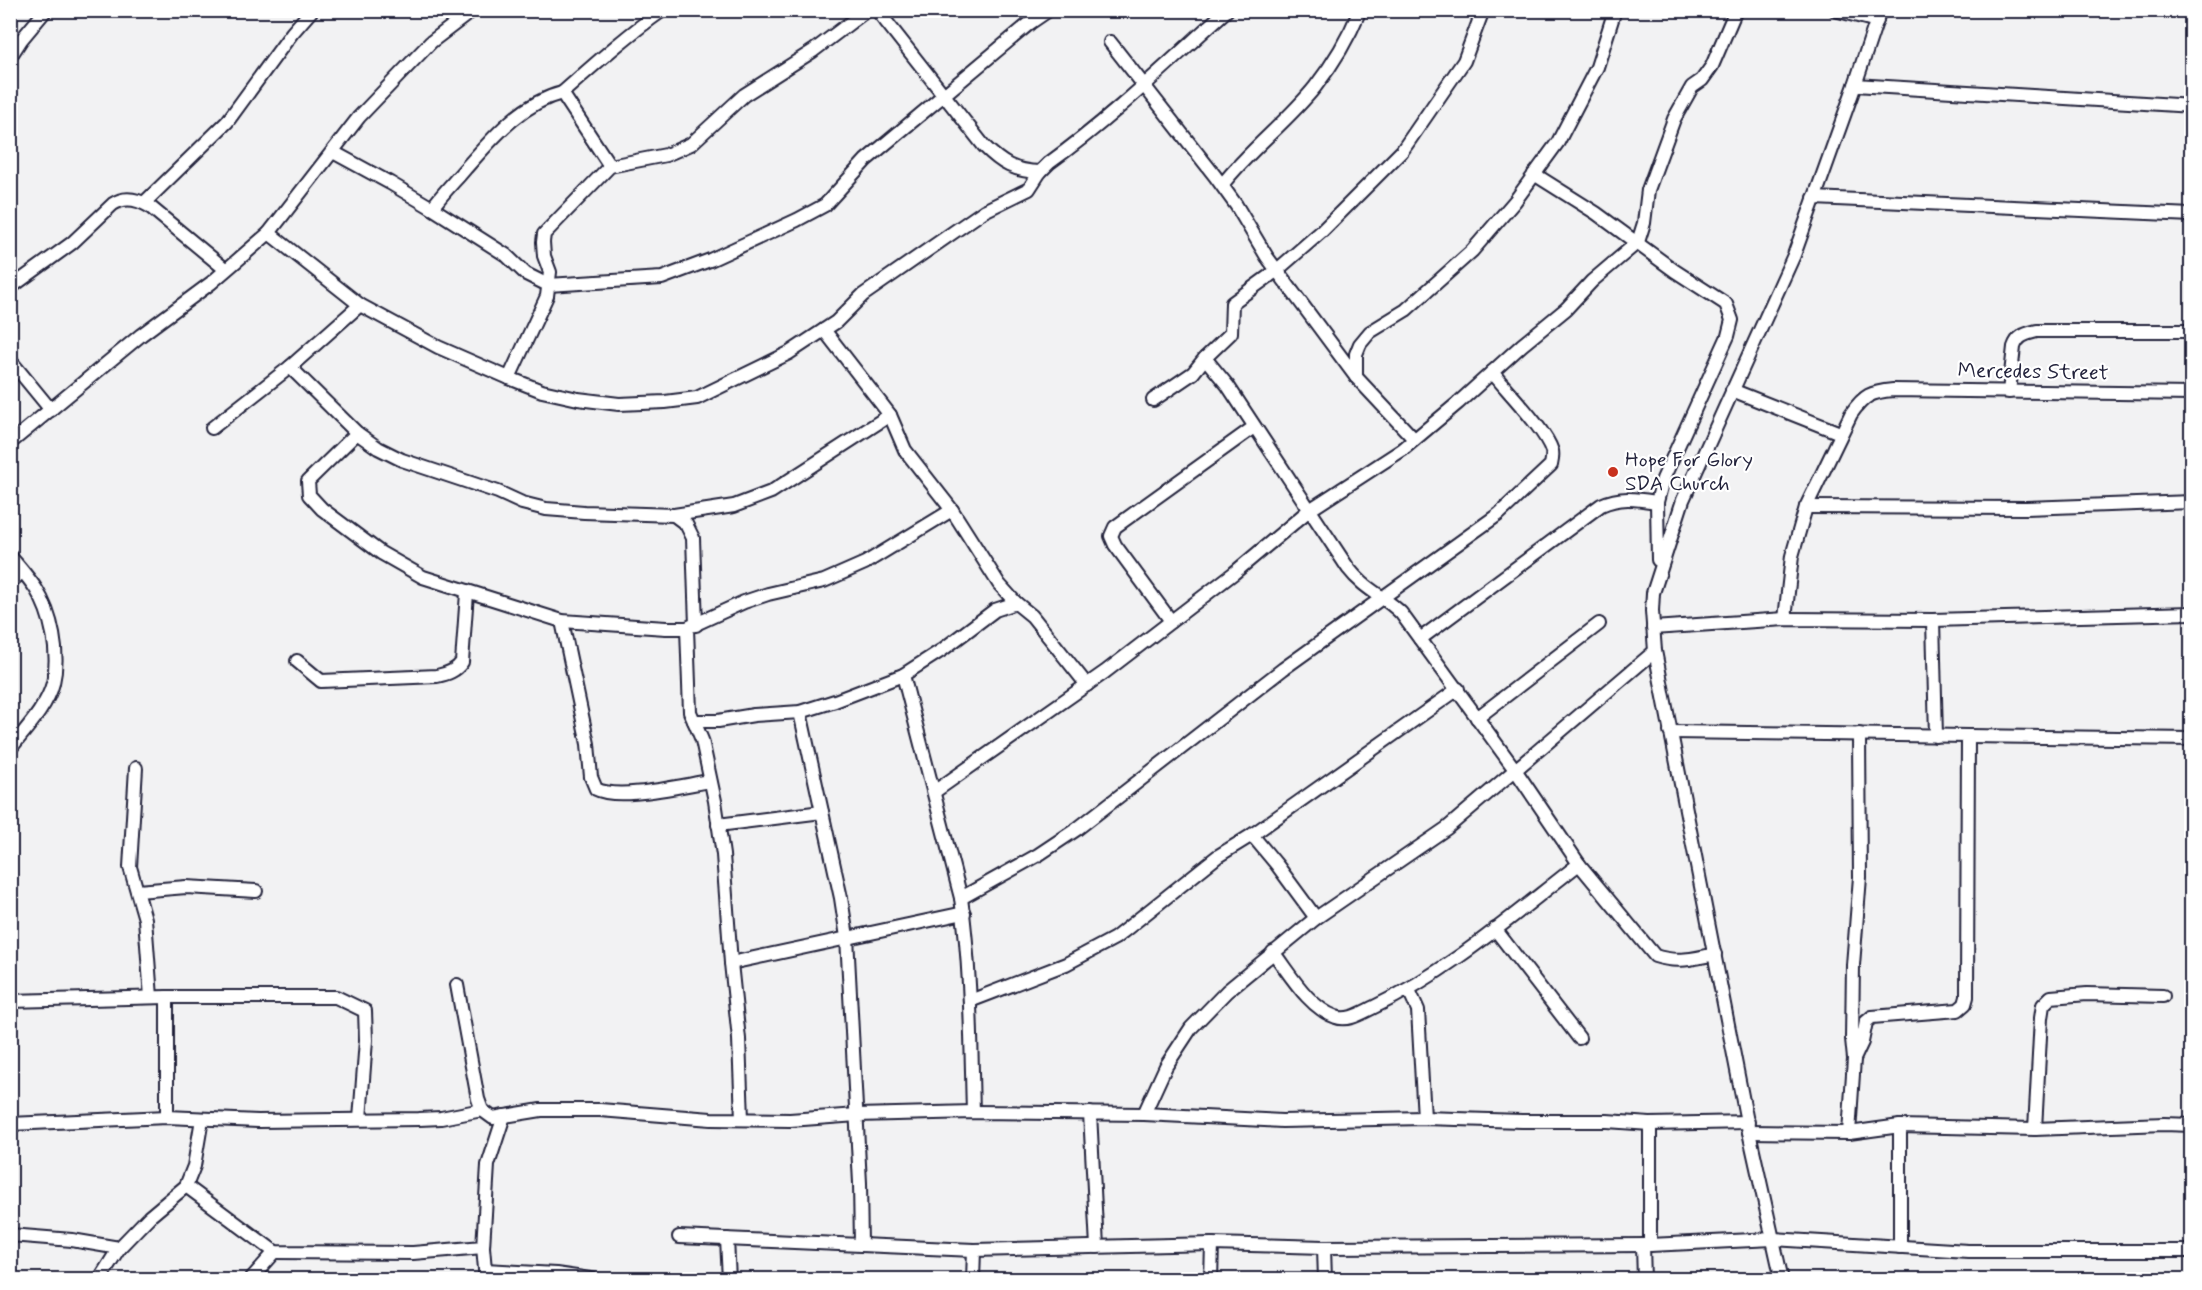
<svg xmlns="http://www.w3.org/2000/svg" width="2202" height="1290" viewBox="0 0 2202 1290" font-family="Mynerve,sans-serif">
	<rect width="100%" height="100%" fill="#f2f2f3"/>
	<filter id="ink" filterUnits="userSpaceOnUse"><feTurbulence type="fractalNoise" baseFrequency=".0167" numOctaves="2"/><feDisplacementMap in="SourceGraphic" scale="12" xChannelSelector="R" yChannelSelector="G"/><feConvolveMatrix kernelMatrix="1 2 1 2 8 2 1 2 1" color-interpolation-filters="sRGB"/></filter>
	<g filter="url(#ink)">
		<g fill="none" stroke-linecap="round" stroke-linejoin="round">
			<g stroke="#22223b" stroke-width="16">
				<g id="minor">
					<path d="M877,10l107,136c18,18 30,25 56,26"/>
					<polyline points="1835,10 1877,21"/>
					<polyline points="1110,42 1215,176 1236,205 1267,257 1356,377 1414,439"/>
					<polyline points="10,57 21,40 46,10"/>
					<polyline points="1855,85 2192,106"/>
					<path d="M333,152l57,31 42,25c10,-14 22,-26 33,-39 27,-30 56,-66 97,-76"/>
					<path d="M610,166l-48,-73c33,-29 65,-58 101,-83"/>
					<polyline points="1534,174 1596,213 1675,271 1726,304 1732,320 1728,336 1663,479 1657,502 1658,560"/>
					<path d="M1222,185c28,-36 65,-63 93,-98 18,-23 34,-50 45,-77"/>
					<polyline points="1814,198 2192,215"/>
					<polyline points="144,203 227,122 292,33 312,10"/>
					<polyline points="432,208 506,255 526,274 548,285 662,278 710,260 797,220 825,205 866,160 1030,23 1049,10"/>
					<path d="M269,233l91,72 78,42 71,31 33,13 36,8 41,5 46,-2 32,-4 92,-45 47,-31 27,-27 121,-84 45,-22 11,-17 9,-9c64,-46 120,-101 178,-153"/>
					<path d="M10,288l62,-45 41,-39c12,-8 24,-5 36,2l76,63"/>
					<polyline points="824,330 890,415 905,450 952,510 999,584 1016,603"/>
					<polyline points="1205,358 1231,333 1232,303 1276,271 1322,231 1402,151 1464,61 1483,10"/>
					<polyline points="10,360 51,410"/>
					<polyline points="290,367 357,433 378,448 402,460 498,492 522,503 546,509 584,512 674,515 686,524 693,538 696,625"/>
					<polyline points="1356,377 1356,354 1360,344 1370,332 1406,310 1472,251 1515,201 1558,142 1597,67 1615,10"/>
					<polyline points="509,378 547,296 550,272 544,256 543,242 544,234 610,166 666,155 691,144 744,95 813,51 867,10"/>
					<polyline points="1732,390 1840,433"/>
					<path d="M2009,392l5,-45c4,-12 12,-13 23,-16h155"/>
					<path d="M1153,400l40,-27 12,-15 23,28 120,182c17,22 35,27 53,45l115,158 63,93 76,92c21,7 39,3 60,-2"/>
					<polyline points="212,428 290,367 360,305"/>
					<polyline points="357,433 308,481 309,495 322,509 381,553 423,577 562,621 666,628 687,628 744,602 768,594 824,581 865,563 952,510"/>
					<polyline points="10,443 141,335 211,283 269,233 359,117 431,42 473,10"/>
					<polyline points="1806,507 2026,508 2192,502"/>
					<polyline points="674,515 734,506 771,492 890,415"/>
					<path d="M10,556c9,11 19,22 26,33 16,25 24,65 17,94 -6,24 -28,47 -43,66"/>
					<polyline points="10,582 22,572"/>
					<path d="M1785,619l7,-63 14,-49 45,-93c13,-19 20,-22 42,-24l299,4"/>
					<polyline points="1933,620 1936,736"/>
					<path d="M562,621l26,123 3,33 5,12c23,12 87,-4 114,-8"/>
					<polyline points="1171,621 1115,545 1111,536 1115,527 1254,427"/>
					<polyline points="687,628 690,712 694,721 718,721 754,715 800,712 835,701 903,675 942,650 995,610 1016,603 1032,616 1087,685"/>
					<polyline points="1653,628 1785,619 1933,620 2192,613"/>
					<path d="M1420,639l181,-134c20,-9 36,-6 56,-3"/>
					<path d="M297,661l24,20 116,-5c10,-2 19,-5 25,-14l5,-69"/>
					<path d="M903,675l58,223c10,71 10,143 12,214"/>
					<polyline points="1477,718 1599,624"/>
					<polyline points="694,721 702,740 715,801 723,855 731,963 739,1039 742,1119"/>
					<polyline points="1670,732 2192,739"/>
					<polyline points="136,768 130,867 145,919 151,997"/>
					<polyline points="934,792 1105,672 1234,573 1308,511 1402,450 1458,403 1522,345 1566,309 1592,281 1638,242 1644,223 1648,190 1674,119 1692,87 1702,80 1712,66 1736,10"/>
					<polyline points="718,825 822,812"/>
					<polyline points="1252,835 1458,689"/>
					<polyline points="138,891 186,887 256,891"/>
					<path d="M961,898l77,-43 39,-26 206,-160 216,-155 52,-49c1,-5 2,-9 1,-14 -7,-22 -44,-59 -60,-79"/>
					<polyline points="1495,929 1579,1038"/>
					<path d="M1273,952c17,22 36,56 63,65 12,5 27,-5 38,-10 76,-36 139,-92 205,-143"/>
					<polyline points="731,963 964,913"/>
					<polyline points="457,985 478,1099 482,1110 493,1118 541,1110 600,1110 711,1119 790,1120 857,1115 973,1112 1144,1114 1282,1121 1424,1118 1522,1121 1607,1121 1650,1124 1748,1122"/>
					<polyline points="1409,990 1418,1010 1424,1118"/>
					<polyline points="10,1001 167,997 336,997 365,1011 366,1040 360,1119"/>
					<polyline points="970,1001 1066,964 1115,938 1218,856 1252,835 1277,865 1316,918"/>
					<polyline points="1854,1059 1862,1042 1866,1022 1872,1017 1958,1010 1965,1004 1967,997 1968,736"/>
					<polyline points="1090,1113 1097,1247"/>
					<polyline points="1144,1114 1166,1066 1191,1028 1227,991 1316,918 1447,828 1655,651"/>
					<polyline points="167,1117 167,997"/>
					<polyline points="10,1124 167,1117 258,1121 419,1119 441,1118 482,1110"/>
					<polyline points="1650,1124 1650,1245 1773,1239 1968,1251 2192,1251"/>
					<polyline points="1900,1126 1900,1247"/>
					<polyline points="2035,1129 2164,1124 2192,1125"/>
					<polyline points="1749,1132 1849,1133 1900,1126 2035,1129 2041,1018 2043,1005 2051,997 2087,994 2163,996"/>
					<polyline points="1849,1133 1854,1059 1852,1039 1853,965 1860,877 1859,734"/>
					<polyline points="186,1186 275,1252 413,1253 483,1247"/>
					<polyline points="10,1235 72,1240 119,1248"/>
					<polyline points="679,1237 861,1245 860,1183 847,937 841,898 800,712"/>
					<polyline points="727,1239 729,1280"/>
					<polyline points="861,1245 974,1250 973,1280"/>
					<polyline points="1643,1245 1644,1280"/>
					<polyline points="974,1250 1212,1244"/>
					<polyline points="485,1270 556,1274 597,1280"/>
					<polyline points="99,1280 119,1248 149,1217 186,1186 194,1166 202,1119"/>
					<polyline points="250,1280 275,1252"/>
					<polyline points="486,1280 483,1247 488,1165 504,1116"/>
					<polyline points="1211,1280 1212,1244 1324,1247"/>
					<polyline points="1325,1280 1324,1247 1650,1245"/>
					<polyline points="1782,1280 1749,1132 1655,651 1652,611 1653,593 1683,500 1794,255 1855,85 1880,10"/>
				</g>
			</g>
			<use href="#minor" stroke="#fff" stroke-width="12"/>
		</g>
	</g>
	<circle fill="#c8321e" stroke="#fff" stroke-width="2" cx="1613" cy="472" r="6"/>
	<g text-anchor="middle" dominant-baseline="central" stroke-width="4.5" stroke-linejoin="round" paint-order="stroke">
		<g font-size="21" fill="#22223b" stroke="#fff">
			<text transform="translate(2033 372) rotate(1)">Mercedes Street</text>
		</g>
		<g font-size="21" fill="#22223b" stroke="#fff" text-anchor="start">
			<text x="1625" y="460">Hope For Glory<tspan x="1625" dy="24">SDA Church</tspan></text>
		</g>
	</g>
	<rect width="2202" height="1290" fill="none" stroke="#fff" stroke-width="36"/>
	<rect x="18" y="18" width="2166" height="1254" fill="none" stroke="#22223b" stroke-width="2" filter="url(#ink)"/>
</svg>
